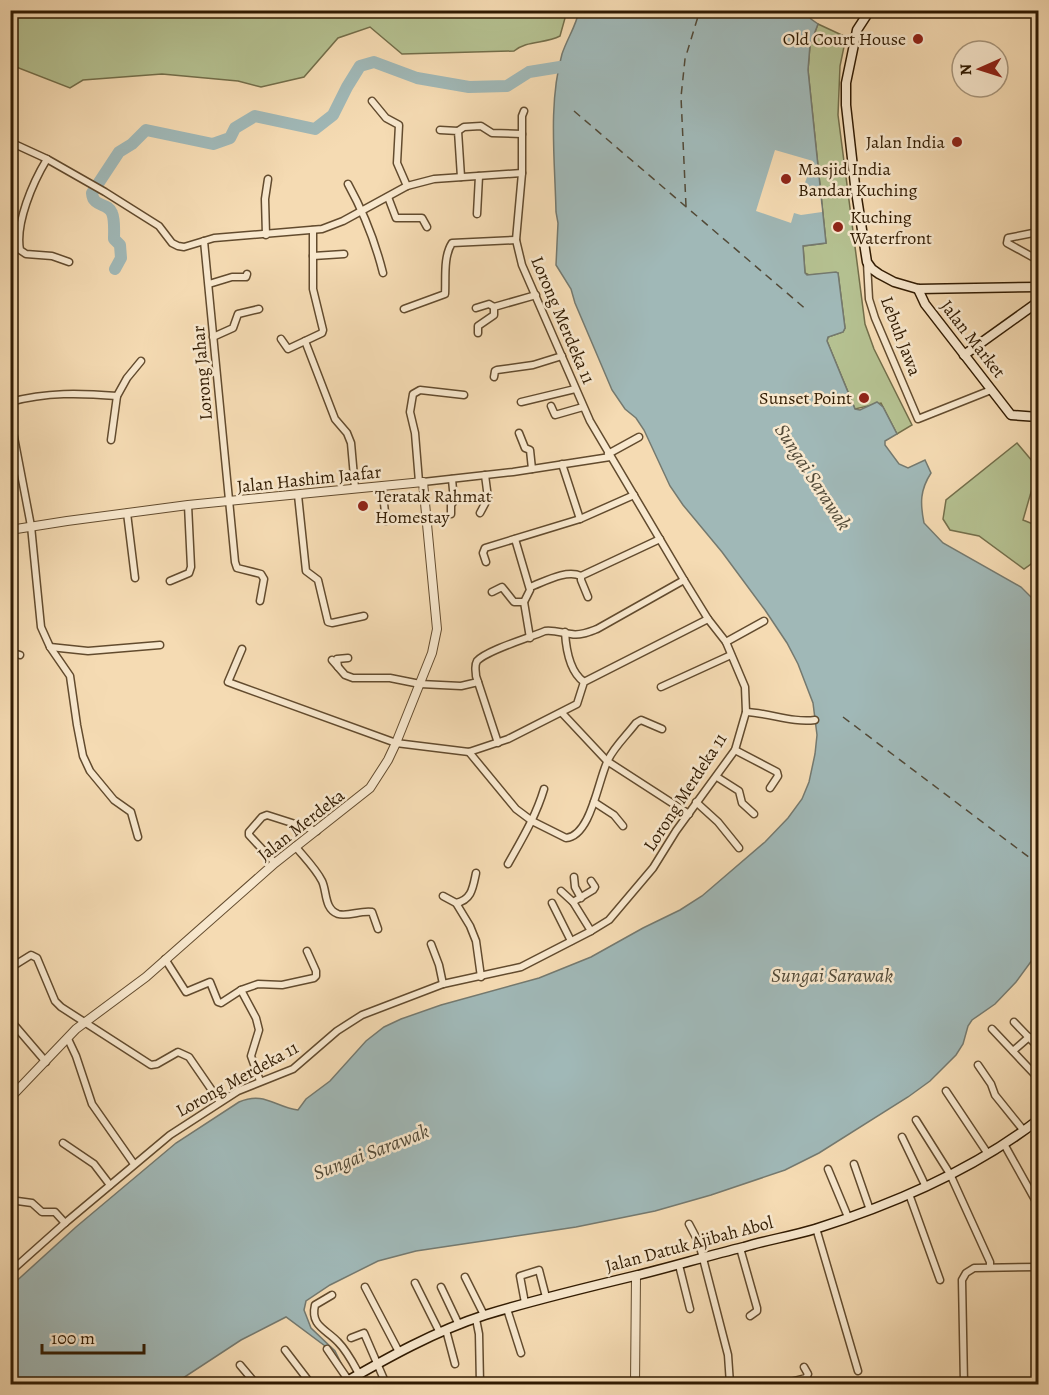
<svg xmlns="http://www.w3.org/2000/svg" width="1049" height="1395" viewBox="0 0 1049 1395" font-family="Alegreya,serif">
	<rect width="100%" height="100%" fill="#f5dbb3"/>
	<filter id="stains"><feTurbulence type="fractalNoise" baseFrequency=".00333" numOctaves="4"/><feColorMatrix values="0 0 0 0 .2 0 0 0 0 .09 0 0 0 0 .02 0 0 0 .5 -.17"/></filter>
	<radialGradient id="worn" r=".72"><stop offset=".6" stop-color="#630" stop-opacity="0"/><stop offset="1" stop-color="#630" stop-opacity=".3"/></radialGradient>
	<g fill="#b5c191" stroke="#736e4a" stroke-width="1.5">
		<path d="M11,10h556v1l-7,25c-15,8 -33,4 -46,15l-112,3 -32,-27 -32,11 -34,39 -43,10 -23,-6 -76,-7 -79,6 -13,8 -59,-23z"/>
		<polygon points="818,24 846,37 840,66 838,115 865,324 874,349 912,425 897,434 881,403 855,409 827,341 828,337 843,332 845,328 838,273 809,275 805,273 803,246 826,243 808,70 810,45"/>
		<polygon points="1017,443 1038,468 1023,520 1038,526 1038,559 1024,569 979,536 950,530 943,519 946,500"/>
	</g>
	<path fill="#a0b8b7" stroke="#74796f" stroke-width="1.5" d="M579,11h226l6,8 7,5 -8,21 -2,25 18,173 -23,3 2,27 2,2 29,-3 2,1 7,55 -2,4 -15,5 -1,4 28,68 5,1 17,-8 6,5 14,27 -12,7v4l14,19 9,4 17,-8 6,13c-11,17 -11,30 -7,50l19,20 78,44 17,17v348l-22,30 -21,22 -23,16 -4,6 -5,18 -7,11 -26,26 -22,16 -89,56 -34,17 -74,25 -56,16 -79,16 -160,24 -38,10 -48,24 -24,16 -2,9 7,18 24,23 7,14 -17,-19 -39,-29 -45,23 -67,44h-163v-98l65,-59 100,-84 63,-41c25,-11 36,5 59,8l8,-11 24,-18 36,-40 18,-14 17,-8 40,-14 98,-27 52,-21 52,-29 37,-18 22,-14 63,-54 23,-24 14,-19 7,-17 6,-28 2,-19 -4,-32 -15,-39 -11,-21 -22,-33 -43,-58 -39,-47 -13,-19 -26,-56 -8,-12 -11,-9 -13,-19 -37,-87 -4,-14 -15,-24 2,-42 -2,-11c-1,-51 -8,-108 6,-158 5,-15 14,-28 17,-43z"/>
	<polygon fill="#f5dbb3" points="775,150 813,161 800,196 805,197 820,195 822,212 801,215 794,213 791,223 756,211"/>
	<g fill="none" stroke-linecap="round" stroke-linejoin="round">
		<path stroke="#a0b8b7" stroke-width="12" d="M115,269l6,-11 -1,-13 -6,-6c0,-7 1,-19 -2,-26 -4,-11 -19,-5 -20,-20l27,-41 13,-8 14,-14 67,14 17,-6 5,-10 20,-12 60,13 18,-14 14,-28 13,-21 14,-4 43,16 52,9 38,-1 22,-14 31,-5h16"/>
		<g stroke="#524a38" stroke-width="1.5" stroke-dasharray="8 6" stroke-linecap="butt">
			<polyline points="574,111 808,311"/>
			<polyline points="686,206 681,97 685,59 700,10"/>
			<polyline points="843,717 1038,864"/>
		</g>
		<g stroke="#624b2e" stroke-width="9">
			<g id="minor">
				<polyline points="372,101 386,118 399,125 397,163 407,186"/>
				<polyline points="440,130 458,131 461,177"/>
				<polyline points="458,131 464,127 481,126 492,133 522,134"/>
				<polyline points="10,142 47,159 105,192 159,226 172,243 178,246 184,247 214,238 322,229 343,221 407,186 434,179 522,173"/>
				<path d="M47,159c-14,23 -32,64 -27,91l6,4 26,2 17,6"/>
				<path d="M348,184c16,29 27,57 35,89"/>
				<polyline points="388,197 396,218 422,218 427,227"/>
				<polyline points="477,214 479,176"/>
				<polyline points="1038,232 1008,238 1007,243 1038,260"/>
				<polyline points="266,235 265,199 268,179"/>
				<polyline points="204,241 235,562 237,568 261,574 264,579 260,601"/>
				<polyline points="313,256 344,254"/>
				<polyline points="867,263 869,299 875,318 918,419 991,390"/>
				<polyline points="209,284 232,277 246,277 247,274"/>
				<polyline points="476,308 489,304 494,307"/>
				<path d="M404,309l41,-15c1,-15 -2,-37 7,-51l64,-3"/>
				<polyline points="478,333 478,326 494,315 494,307 536,295"/>
				<polyline points="213,337 233,328 238,314 259,309"/>
				<polyline points="281,339 288,349 322,333 323,330 313,289 313,230"/>
				<polyline points="305,341 335,419 347,433 351,443 355,488"/>
				<polyline points="494,377 495,371 497,370 533,365 562,356"/>
				<path d="M10,402c37,-10 70,-9 107,-6"/>
				<polyline points="521,402 575,389"/>
				<polyline points="551,406 555,415 583,407"/>
				<polyline points="10,416 31,526 41,627 50,647 70,676 77,725 83,756 90,771 114,800 131,812 138,837"/>
				<polyline points="519,433 525,448 530,450 532,469"/>
				<polyline points="111,440 117,396 127,378 141,361"/>
				<polyline points="608,454 639,437"/>
				<polyline points="562,464 580,519"/>
				<polyline points="419,482 415,433 410,412 413,394 420,390 464,395"/>
				<polyline points="423,482 513,472 610,457"/>
				<polyline points="382,486 386,521"/>
				<polyline points="298,495 306,571 318,580 328,622 332,623 364,616"/>
				<polyline points="127,513 135,578"/>
				<polyline points="480,513 488,498 485,475"/>
				<polyline points="451,514 451,505 454,501 452,479"/>
				<polyline points="486,562 483,553 485,548 580,519 634,495"/>
				<polyline points="170,581 189,573 191,567 188,505"/>
				<path d="M530,587c14,-5 36,-18 51,-11"/>
				<polyline points="492,592 502,587 514,602 524,602 530,590 515,539"/>
				<polyline points="588,597 581,580 581,576 660,539"/>
				<polyline points="524,602 530,638"/>
				<path d="M565,632c1,17 5,40 19,50"/>
				<polyline points="726,642 764,621"/>
				<polyline points="50,647 88,651 160,645"/>
				<polyline points="242,649 228,682 236,685 396,743 469,752 508,739 577,704 584,682 708,619"/>
				<polyline points="10,652 20,655"/>
				<polyline points="332,660 345,675 353,678 390,678 420,684 461,686 478,682"/>
				<polyline points="338,667 337,659 348,658"/>
				<polyline points="661,687 731,655"/>
				<path d="M746,712c24,1 46,11 69,8"/>
				<polyline points="562,713 607,761 689,814"/>
				<path d="M498,743l-22,-67c0,-5 -2,-10 1,-15 10,-11 52,-23 68,-30 10,-1 17,2 26,3 9,2 18,-2 26,-5l87,-49"/>
				<polyline points="735,750 777,772 778,776 770,788"/>
				<path d="M469,752l47,57 16,12 34,17c25,-2 32,-58 42,-78 6,-13 19,-25 28,-37l5,-3 21,9"/>
				<polyline points="717,777 739,791 742,803 754,814"/>
				<polyline points="594,802 614,815 623,826"/>
				<polyline points="696,802 718,822 739,848"/>
				<path d="M295,846c9,11 21,23 27,35 5,10 2,28 16,33 10,3 23,-4 34,-2l6,17"/>
				<polyline points="275,863 249,835 249,832 262,817 267,815 317,831"/>
				<path d="M508,864c14,-25 28,-48 36,-75"/>
				<polyline points="574,877 575,887 581,898"/>
				<polyline points="561,891 573,902 591,931"/>
				<polyline points="443,896 456,903 470,926 476,941 481,977"/>
				<polyline points="573,902 593,890 595,887 591,881"/>
				<path d="M456,903c16,-3 17,-16 20,-30"/>
				<polyline points="552,903 571,941"/>
				<polyline points="431,944 439,965 443,984"/>
				<polyline points="165,959 186,992 210,982 218,1002 221,1003 241,990 258,984 282,985 314,978 316,976 316,971 307,951"/>
				<polyline points="10,968 31,955 37,958 55,1001 61,1007 151,1065 157,1064 178,1052 189,1057 220,1102"/>
				<polyline points="241,990 256,1018 259,1030 251,1056 260,1081"/>
				<polyline points="10,1020 46,1062"/>
				<polyline points="1014,1022 1038,1047"/>
				<polyline points="992,1029 1038,1078"/>
				<polyline points="68,1039 76,1056 92,1104 134,1164"/>
				<polyline points="1013,1051 1029,1037"/>
				<polyline points="978,1065 991,1084 995,1095 1024,1131"/>
				<polyline points="946,1091 988,1154"/>
				<polyline points="916,1120 950,1174 990,1262 990,1267"/>
				<polyline points="902,1137 926,1187"/>
				<polyline points="63,1143 94,1164 110,1185"/>
				<polyline points="1004,1144 1038,1205"/>
				<polyline points="854,1164 870,1210"/>
				<polyline points="828,1169 848,1217"/>
				<polyline points="909,1194 940,1280"/>
				<polyline points="10,1200 32,1203 42,1212 55,1212 65,1223"/>
				<polyline points="689,1224 699,1243 728,1355 730,1384"/>
				<polyline points="816,1228 858,1371"/>
				<polyline points="740,1248 757,1308 757,1311 750,1316"/>
				<polyline points="679,1265 690,1309"/>
				<polyline points="10,1272 65,1223 170,1135 238,1091 293,1069 337,1031 362,1015 443,984 521,967 591,931 609,920 653,868 676,831 735,750 746,712 745,687 726,642 708,619 684,580 590,421 522,265 516,240 522,173 522,116 524,111"/>
				<polyline points="465,1277 484,1315"/>
				<polyline points="415,1283 440,1333"/>
				<polyline points="365,1287 399,1352"/>
				<polyline points="441,1287 459,1325"/>
				<path d="M332,1295l-17,10c-5,21 11,24 23,37 9,9 15,21 21,32"/>
				<polyline points="525,1303 520,1276 539,1270 546,1297"/>
				<polyline points="507,1309 521,1353"/>
				<polyline points="476,1319 479,1334 480,1384"/>
				<polyline points="446,1330 455,1364"/>
				<polyline points="351,1338 364,1333 386,1384"/>
				<polyline points="327,1349 351,1384"/>
				<polyline points="285,1350 311,1384"/>
				<polyline points="240,1365 256,1384"/>
				<polyline points="782,1384 806,1378 808,1374 804,1367"/>
				<polyline points="964,1384 962,1280 966,1273 974,1268 1038,1267"/>
			</g>
		</g>
		<g stroke="#624b2e" stroke-width="10">
			<g id="tertiary">
				<polyline points="10,530 67,521 188,505 423,482 437,629 432,653 396,743 388,760 370,788 275,863 146,977 76,1029 10,1098"/>
				<polyline points="635,1384 636,1276"/>
			</g>
		</g>
		<g stroke="#311b02" stroke-width="11">
			<g id="secondary">
				<polyline points="870,10 857,30 846,83 846,105 855,185 867,262 872,269 879,274 894,282 918,289 1038,287"/>
				<polyline points="918,289 925,304 1011,415 1038,417"/>
				<polyline points="964,355 1038,302"/>
				<path d="M342,1384c45,-26 93,-53 143,-69 49,-15 99,-27 149,-39 37,-9 73,-20 110,-29 23,-7 48,-11 71,-18 79,-25 157,-58 223,-109"/>
			</g>
		</g>
		<use href="#minor" stroke="#f8e8ce" stroke-width="6"/>
		<use href="#tertiary" stroke="#f8e8ce" stroke-width="8"/>
		<use href="#secondary" stroke="#f8e8ce" stroke-width="8"/>
	</g>
	<g fill="#8f2418" stroke="#f8e8ce" stroke-width="2">
		<circle cx="918" cy="39" r="6"/>
		<circle cx="957" cy="142" r="6"/>
		<circle cx="786" cy="179" r="6"/>
		<circle cx="838" cy="227" r="6"/>
		<circle cx="864" cy="398" r="6"/>
		<circle cx="363" cy="506" r="6"/>
	</g>
	<g text-anchor="middle" dominant-baseline="central" stroke-width="5" stroke-linejoin="round" paint-order="stroke">
		<g font-size="18" fill="#311b02" stroke="#f8e8ce" text-anchor="end">
			<text x="906" y="39">Old Court House</text>
			<text x="945" y="142">Jalan India</text>
			<text x="798" y="169" text-anchor="start">Masjid India<tspan x="798" dy="21">Bandar Kuching</tspan></text>
			<text x="850" y="217" text-anchor="start">Kuching<tspan x="850" dy="21">Waterfront</tspan></text>
			<text x="852" y="398">Sunset Point</text>
			<text x="375" y="496" text-anchor="start">Teratak Rahmat<tspan x="375" dy="21">Homestay</tspan></text>
		</g>
		<g font-size="18" fill="#311b02" stroke="#f8e8ce">
			<text transform="translate(563 320) rotate(67)">Lorong Merdeka 11</text>
			<text transform="translate(901 336) rotate(69)">Lebuh Jawa</text>
			<text transform="translate(973 339) rotate(52)">Jalan Market</text>
			<text transform="translate(202 373) rotate(-95)">Lorong Jahar</text>
			<text transform="translate(309 479) rotate(-6)">Jalan Hashim Jaafar</text>
			<text transform="translate(685 792) rotate(-57)">Lorong Merdeka 11</text>
			<text transform="translate(301 825) rotate(-38)">Jalan Merdeka</text>
			<text transform="translate(237 1079) rotate(-29)">Lorong Merdeka 11</text>
			<text transform="translate(689 1244) rotate(-15)">Jalan Datuk Ajibah Abol</text>
		</g>
		<g font-size="20" font-style="italic" fill="#524a38" stroke="#f8e8ce">
			<text transform="translate(813 477) rotate(57)">Sungai Sarawak</text>
			<text x="832" y="975">Sungai Sarawak</text>
			<text transform="translate(371 1152) rotate(-21)">Sungai Sarawak</text>
		</g>
	</g>
	<rect width="1049" height="1395" fill="none" stroke="#f5dbb3" stroke-width="36"/>
	<rect x="12" y="12" width="1025" height="1371" fill="none" stroke="#311b02" stroke-width="3"/>
	<rect x="18" y="18" width="1013" height="1359" fill="none" stroke="#311b02" stroke-width="1.5"/>
	<g transform="translate(980 69) rotate(267)"><circle r="28" fill="#f8e8ce" stroke="#a8967c" stroke-width="1.5"/>
	<path d="M0-4.5L10 22L0 15L-10 22Z" fill="#8f2418"/>
	<text y="-9" font-size="16" font-weight="bold" text-anchor="middle" fill="#311b02">N</text>
	</g>
	<path d="M42 1344v9h102v-9" fill="none" stroke="#311b02" stroke-width="3"/>
	<text x="51" y="1344" font-size="18" fill="#311b02" stroke="#f8e8ce" stroke-width="4.5" paint-order="stroke">100 m</text>
	<rect width="100%" height="100%" filter="url(#stains)"/>
	<rect width="100%" height="100%" fill="url(#worn)"/>
</svg>
